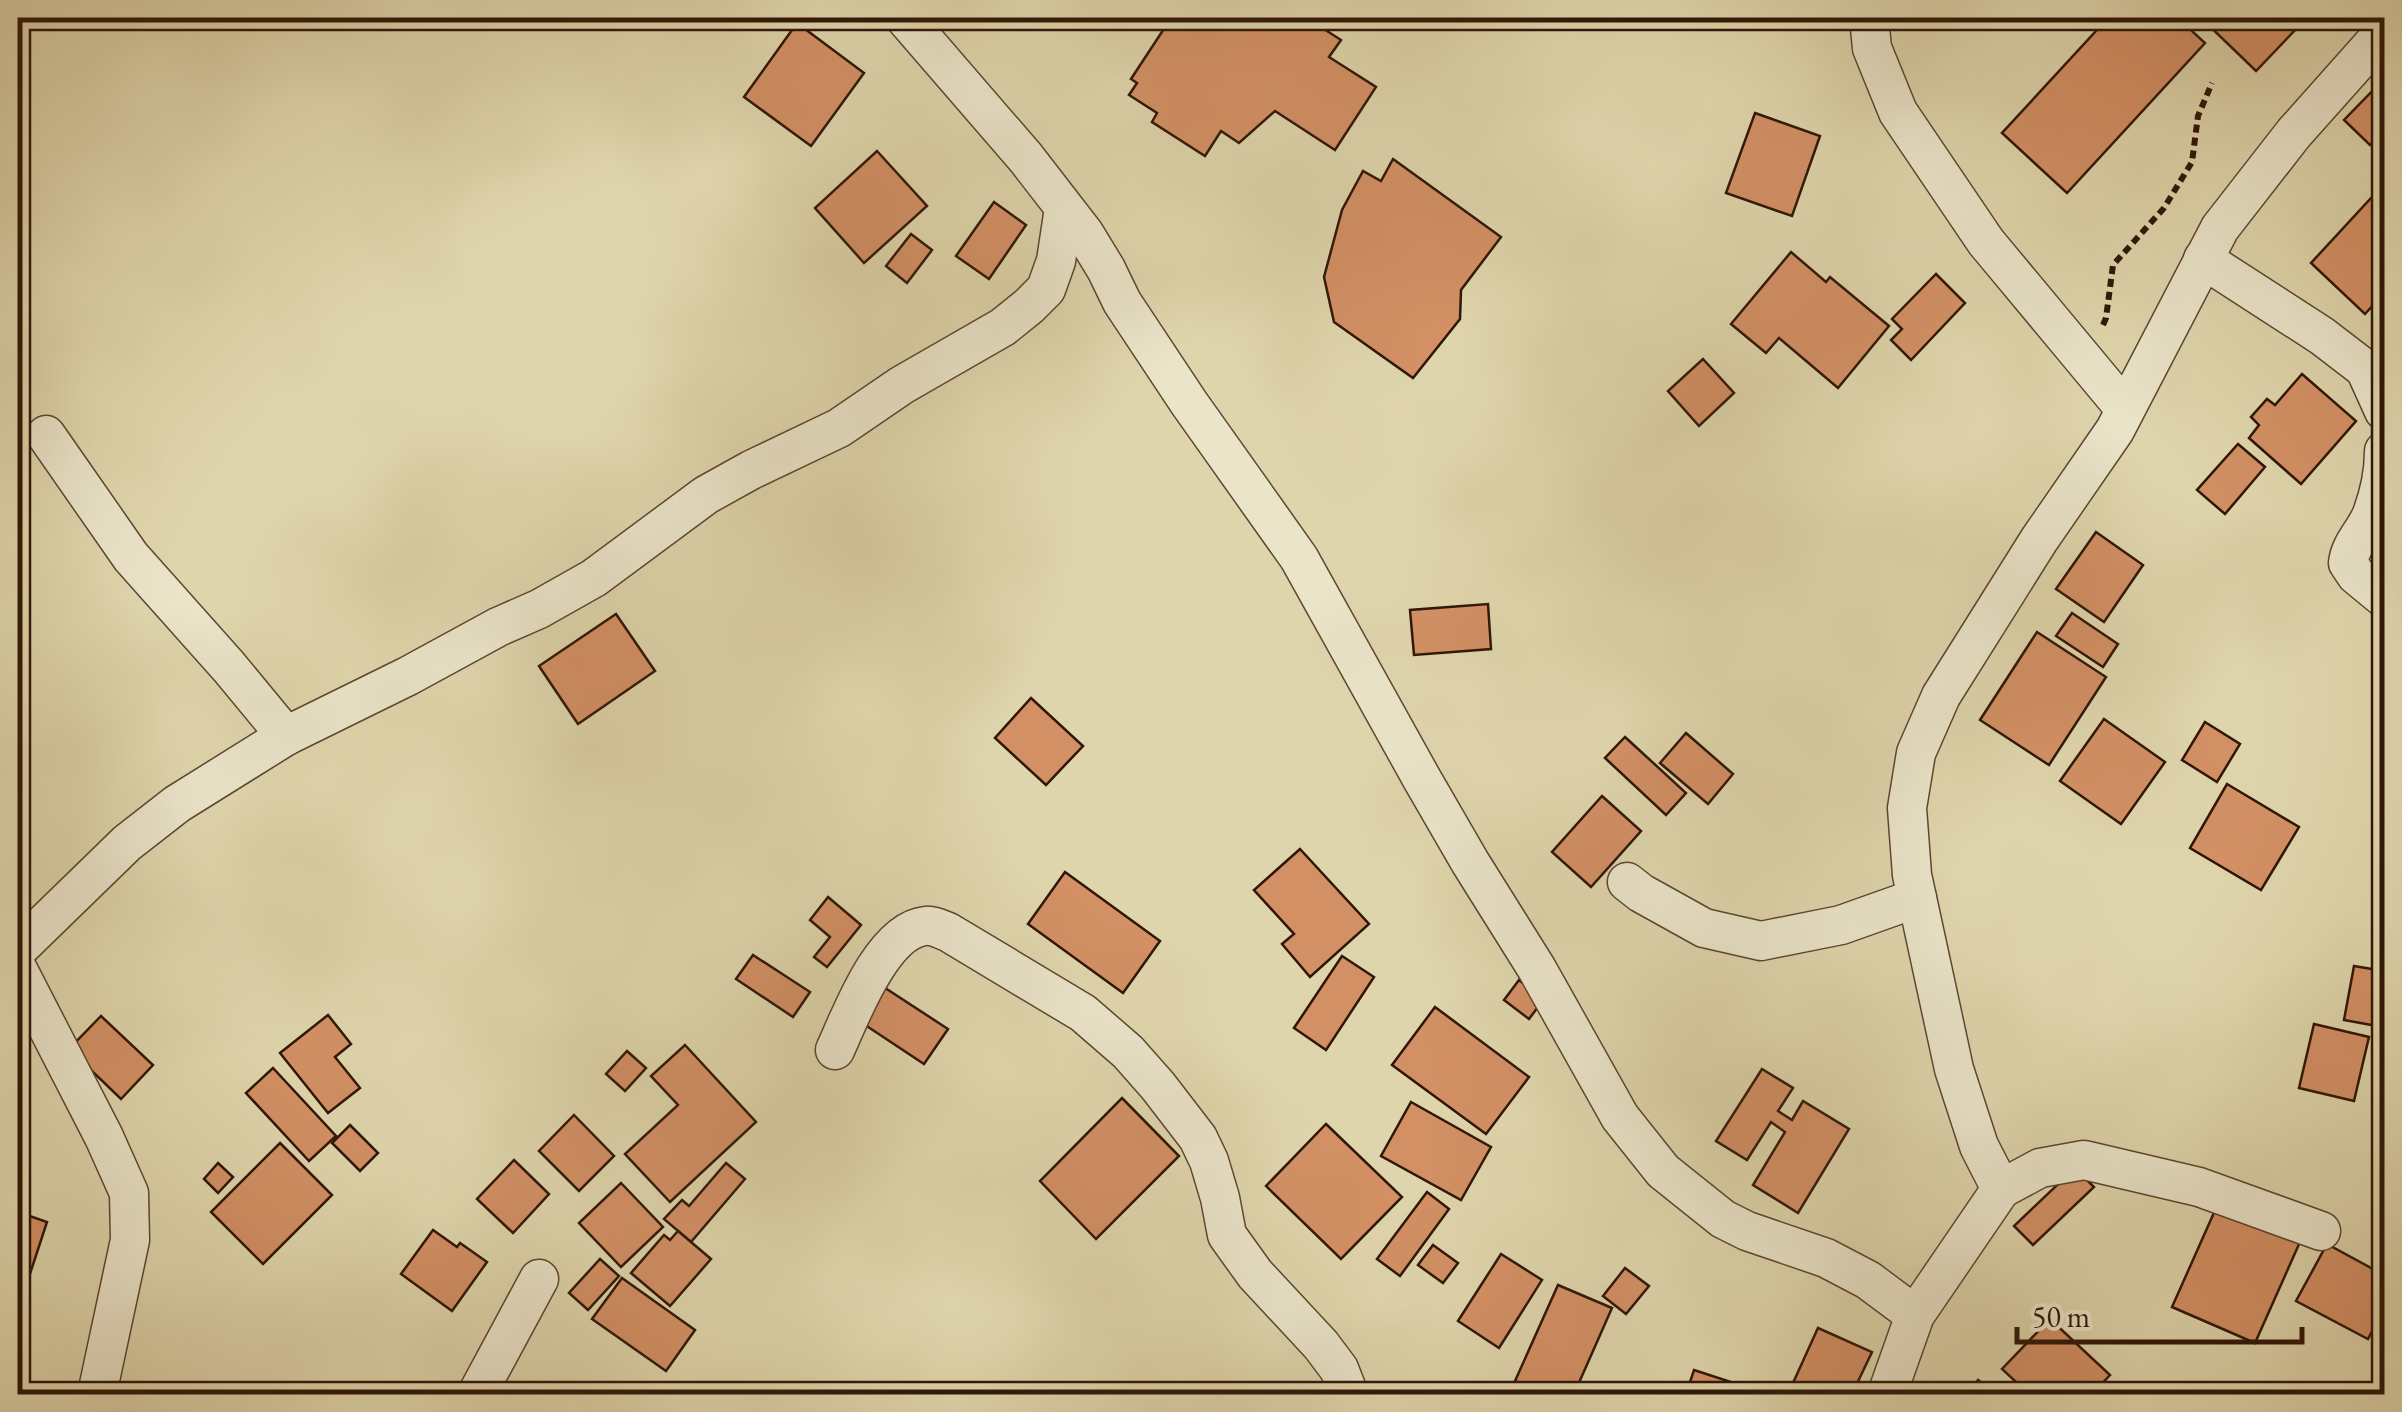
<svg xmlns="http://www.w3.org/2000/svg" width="2402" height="1412" viewBox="0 0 2402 1412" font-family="'EB Garamond',serif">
	<rect width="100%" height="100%" fill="#dfd5ac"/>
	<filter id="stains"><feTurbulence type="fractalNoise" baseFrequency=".002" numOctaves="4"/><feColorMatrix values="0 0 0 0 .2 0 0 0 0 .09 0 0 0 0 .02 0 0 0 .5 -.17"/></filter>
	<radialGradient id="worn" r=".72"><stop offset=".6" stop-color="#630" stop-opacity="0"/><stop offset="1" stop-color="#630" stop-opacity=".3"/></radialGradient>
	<g fill="#d39065" stroke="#2f1608" stroke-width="2.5">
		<polygon points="1171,18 1307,18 1341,40 1329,57 1376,87 1335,150 1275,111 1239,143 1221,131 1205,156 1152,122 1157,113 1129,95 1137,83 1131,79"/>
		<polygon points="2108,18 2178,18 2205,43 2067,193 2002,133"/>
		<polygon points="2201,18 2286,18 2297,28 2256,71"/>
		<polygon points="797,23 864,73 811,146 744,97"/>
		<polygon points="2384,79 2384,130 2370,145 2344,120"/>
		<polygon points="1755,113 1820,136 1792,216 1726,193"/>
		<polygon points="877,151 927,206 864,263 815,208"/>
		<polygon points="1393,159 1501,237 1461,290 1460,319 1413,378 1334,322 1324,277 1342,210 1363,171 1381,181"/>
		<polygon points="2384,184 2384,293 2365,314 2311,263"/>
		<polygon points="994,202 1026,225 989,279 956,256"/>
		<polygon points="911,234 932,250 907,283 886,266"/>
		<polygon points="1791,252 1826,282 1830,277 1889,326 1838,388 1779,338 1766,353 1731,324"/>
		<polygon points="1936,274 1965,303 1911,360 1891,340 1902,329 1892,319"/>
		<polygon points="1703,359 1734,393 1699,426 1668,391"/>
		<polygon points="2302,374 2356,421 2301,484 2249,438 2259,425 2251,417 2267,399 2275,405"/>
		<polygon points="2238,444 2265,467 2225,514 2197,490"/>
		<polygon points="2096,532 2143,565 2104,622 2056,589"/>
		<polygon points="1488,604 1491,649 1414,655 1410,610"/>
		<polygon points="2072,613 2118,644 2103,667 2056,636"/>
		<polygon points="616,614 655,671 578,724 539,666"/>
		<polygon points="2037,632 2106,677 2049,765 1980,720"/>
		<polygon points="1031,698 1083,746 1046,785 995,738"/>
		<polygon points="2104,719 2165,762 2121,824 2060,781"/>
		<polygon points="2205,722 2240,744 2217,782 2182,760"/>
		<polygon points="1686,733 1733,774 1708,804 1660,763"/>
		<polygon points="1625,737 1686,793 1666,815 1605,758"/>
		<polygon points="2227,784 2299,827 2261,890 2190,848"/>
		<polygon points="1602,796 1641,831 1591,887 1552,852"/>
		<polygon points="1300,849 1369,924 1310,977 1282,944 1294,934 1254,890"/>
		<polygon points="1065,872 1160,941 1123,993 1028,924"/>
		<polygon points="828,897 861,925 827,967 814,957 830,937 810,920"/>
		<polygon points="753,955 810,992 793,1017 736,979"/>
		<polygon points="1342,956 1374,977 1326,1050 1294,1028"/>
		<polygon points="2354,966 2384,971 2377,1026 2344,1020"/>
		<polygon points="1519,980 1544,999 1529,1019 1504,1000"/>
		<polygon points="876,982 948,1029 924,1064 853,1017"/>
		<polygon points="1435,1007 1529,1077 1486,1134 1392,1065"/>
		<polygon points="328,1015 351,1044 335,1057 360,1088 328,1113 280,1053"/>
		<polygon points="101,1016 153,1065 121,1099 69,1049"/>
		<polygon points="2314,1024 2369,1037 2354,1101 2299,1088"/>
		<polygon points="685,1045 756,1122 670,1202 625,1154 678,1105 651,1076"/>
		<polygon points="627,1051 646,1068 625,1091 606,1074"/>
		<polygon points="273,1068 336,1136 309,1161 246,1093"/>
		<polygon points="1762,1069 1793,1088 1778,1111 1792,1120 1803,1101 1849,1129 1798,1213 1753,1185 1785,1132 1771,1122 1747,1160 1716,1141"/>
		<polygon points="1122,1098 1179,1156 1096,1239 1040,1181"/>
		<polygon points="1411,1102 1491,1147 1461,1200 1381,1156"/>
		<polygon points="574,1115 614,1156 579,1191 539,1151"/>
		<polygon points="1326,1124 1402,1197 1341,1259 1266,1186"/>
		<polygon points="350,1125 378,1153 360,1171 332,1143"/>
		<polygon points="280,1143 332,1195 263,1264 211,1212"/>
		<polygon points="514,1160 549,1194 513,1233 477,1199"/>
		<polygon points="218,1163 233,1177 218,1193 204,1179"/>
		<polygon points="726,1163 745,1179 691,1242 664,1219 682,1200 689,1206"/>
		<polygon points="2075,1168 2094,1187 2033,1245 2014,1226"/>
		<polygon points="621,1183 663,1227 621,1267 579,1223"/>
		<polygon points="1427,1192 1449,1209 1400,1276 1377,1259"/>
		<polygon points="2221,1197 2304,1233 2255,1343 2172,1307"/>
		<polygon points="18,1212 47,1222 26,1286 19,1283 18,1286"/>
		<polygon points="433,1230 457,1247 460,1243 487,1262 452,1311 401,1274"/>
		<polygon points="678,1231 711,1259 670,1306 631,1273 664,1235 670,1240"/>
		<polygon points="2327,1244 2384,1275 2384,1308 2368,1339 2296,1301"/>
		<polygon points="1433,1245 1458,1263 1443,1283 1418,1265"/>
		<polygon points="1501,1254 1542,1280 1499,1348 1458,1321"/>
		<polygon points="600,1259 619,1276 588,1310 569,1293"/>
		<polygon points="1625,1268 1649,1286 1626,1314 1603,1296"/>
		<polygon points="622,1278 695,1330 666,1371 592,1319"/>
		<polygon points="1558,1285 1612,1308 1574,1394 1546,1394 1515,1381"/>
		<polygon points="2050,1319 2110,1375 2092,1394 2029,1394 2002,1369"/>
		<polygon points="1818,1328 1872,1352 1852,1394 1788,1394"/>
		<polygon points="1694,1370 1734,1383 1730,1394 1686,1394"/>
		<polygon points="1978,1380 1997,1394 1967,1394"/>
	</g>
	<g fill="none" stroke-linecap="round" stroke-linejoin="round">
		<g stroke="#5b4631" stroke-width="41">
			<g id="street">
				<polyline points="905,18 1026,158 1084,233 1106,269 1122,302 1189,403 1299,558 1422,779 1470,862 1537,969 1620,1117 1663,1171 1723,1219 1747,1231 1826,1258 1868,1280 1915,1315"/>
				<polyline points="1869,18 1872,48 1898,112 1986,242 2125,409"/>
				<polyline points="2203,259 2322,336 2365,369 2384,411"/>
				<polyline points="46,435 131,557 229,667 286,736"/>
				<path d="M2384,451c0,20 -5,44 -12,63 -7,18 -22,30 -24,49l8,12 28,23"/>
				<polyline points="1627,882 1641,893 1704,928 1761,941 1841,925 1917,898"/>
				<polyline points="18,949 127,843 177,804 286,736 408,676 498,627 539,609 594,578 706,495 751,470 839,428 902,385 1003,327 1029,306 1046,289 1056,261 1064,208"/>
				<polyline points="18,970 104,1137 129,1193 130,1240 97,1394"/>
				<path d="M835,1050c16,-35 47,-119 90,-124 8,-1 15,3 23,6l135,81 45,39 30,34 40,52 11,23 11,37 7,37 28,39 66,71 18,24 7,18 -4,7"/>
				<polyline points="2001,1189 1979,1146 1954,1069 1912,875 1907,808 1916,753 1941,696 2039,540 2115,430 2220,228 2294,133 2384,32"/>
				<polyline points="477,1394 539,1279"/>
				<polyline points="1887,1394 1915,1315 2001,1189 2040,1168 2084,1160 2199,1187 2321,1231"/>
			</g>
		</g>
		<polyline stroke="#2f1608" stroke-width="6" stroke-dasharray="8 5" stroke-linecap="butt" points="2103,325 2106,318 2113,265 2164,208 2192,162 2198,116 2212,83"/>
		<use href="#street" stroke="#eae4c9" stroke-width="38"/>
	</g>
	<rect width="2402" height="1412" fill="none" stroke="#dfd5ac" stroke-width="60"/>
	<rect x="20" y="20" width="2362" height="1372" fill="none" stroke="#2f1608" stroke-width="5"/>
	<rect x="30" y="30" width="2342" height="1352" fill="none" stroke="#2f1608" stroke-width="2.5"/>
	<path d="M2017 1327v15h285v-15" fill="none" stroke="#2f1608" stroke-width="5"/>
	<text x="2032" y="1327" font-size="30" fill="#2f1608" stroke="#eae4c9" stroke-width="8" paint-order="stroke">50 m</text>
	<rect width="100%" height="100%" filter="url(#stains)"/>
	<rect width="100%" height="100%" fill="url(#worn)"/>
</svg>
